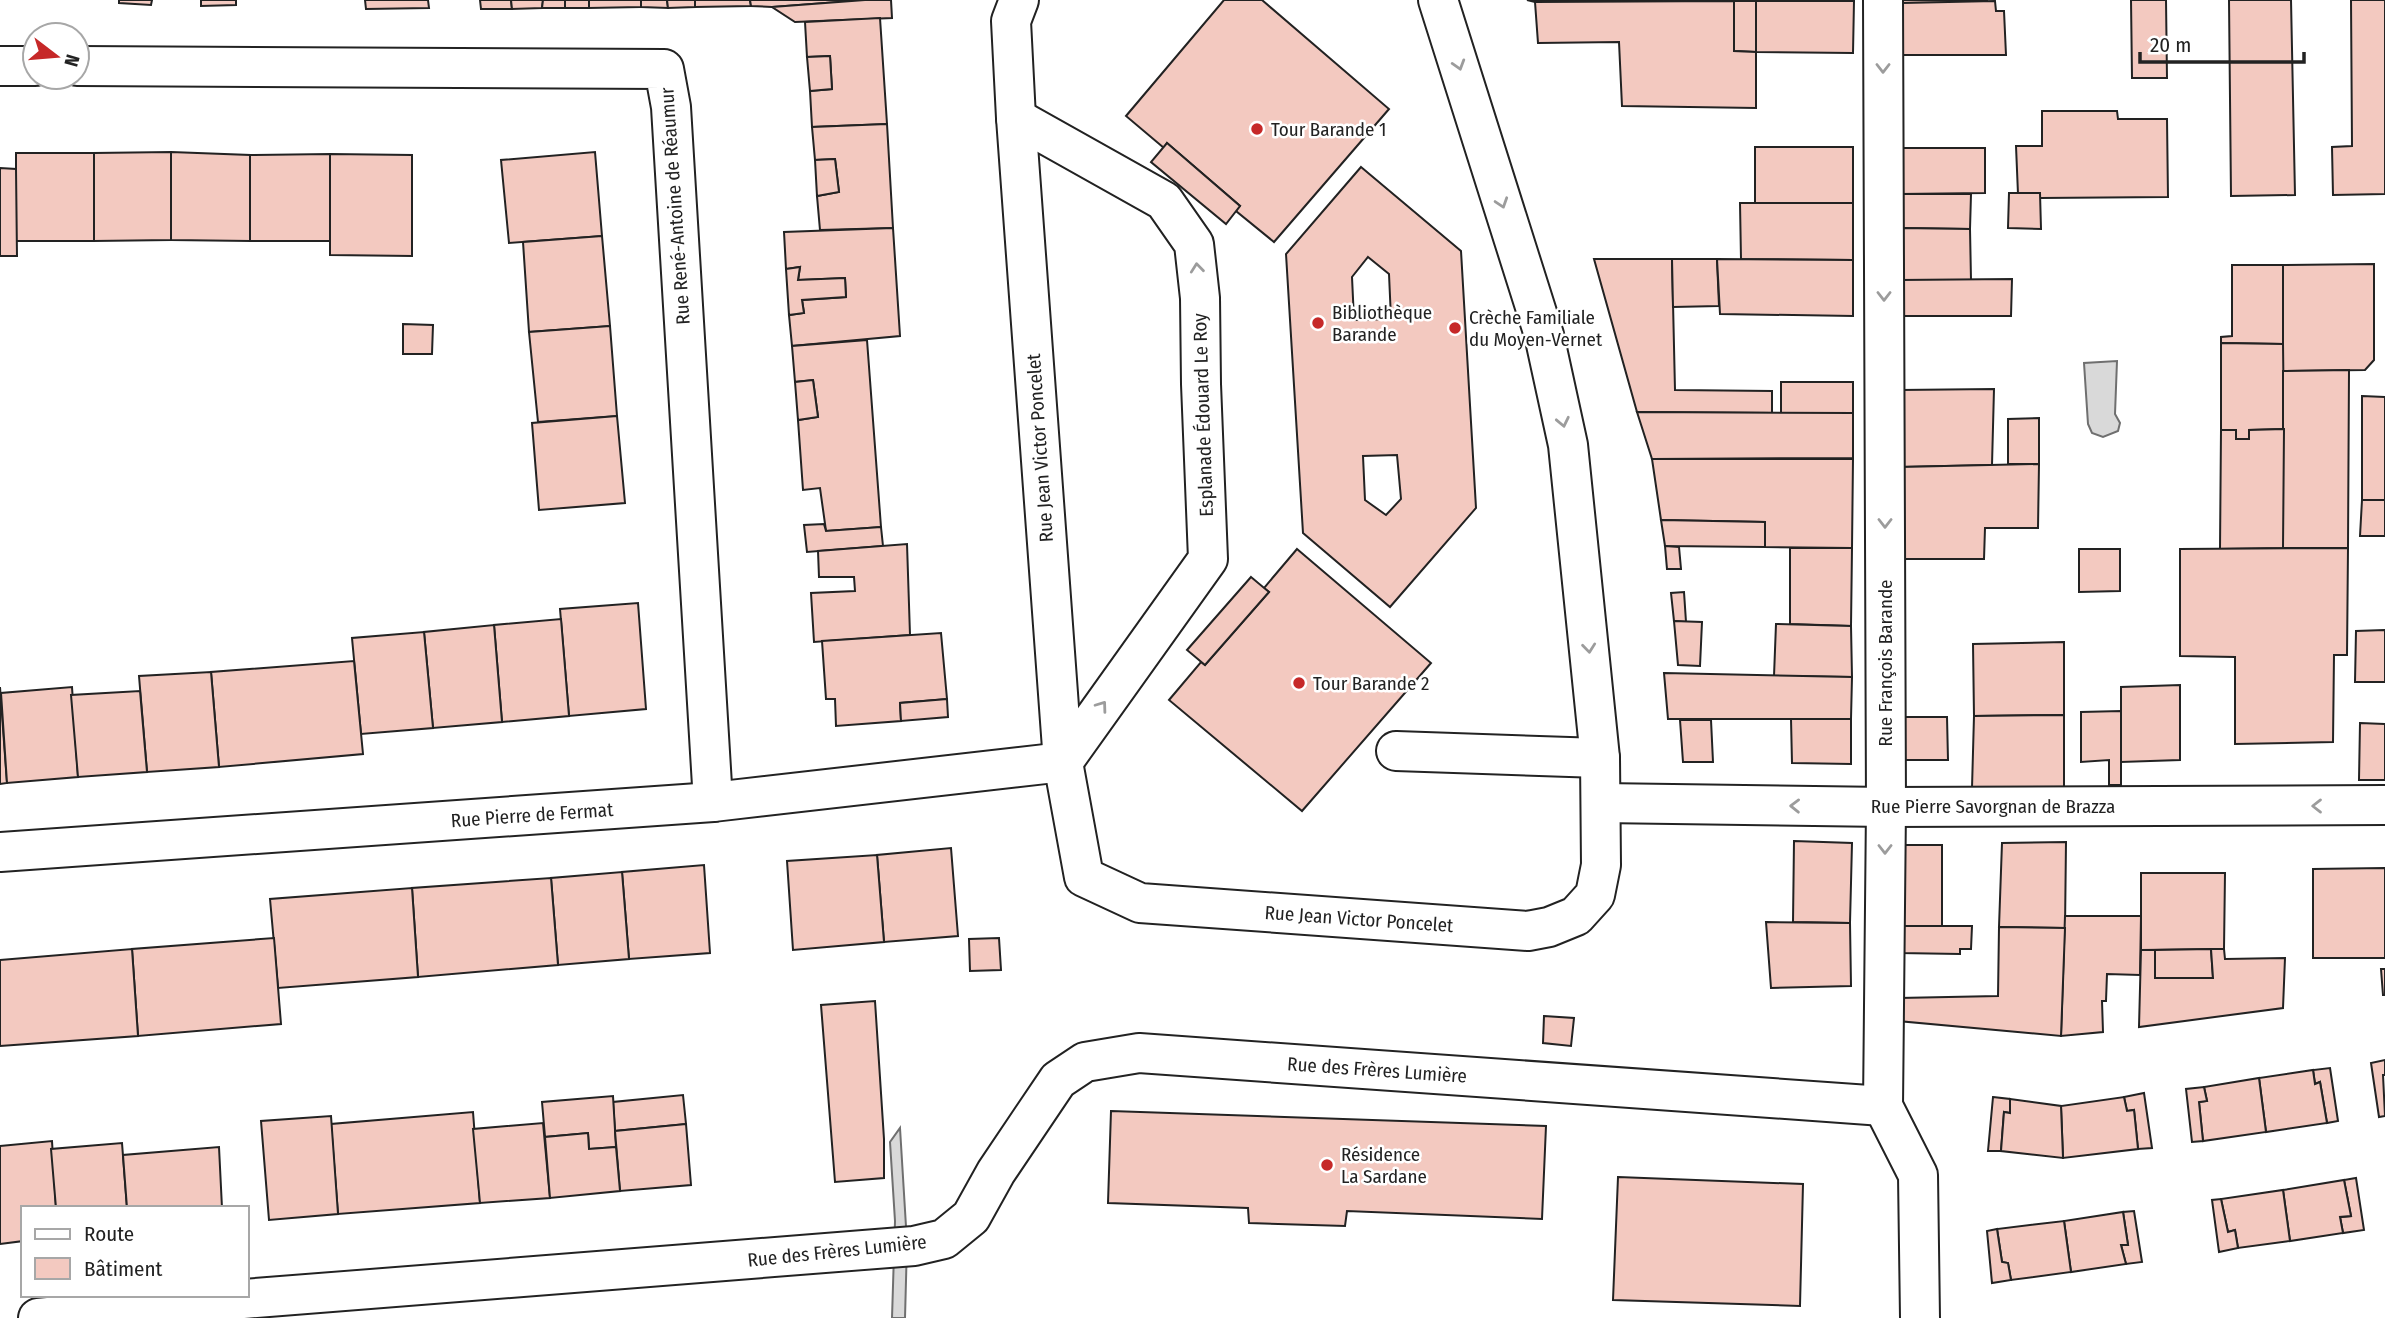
<svg xmlns="http://www.w3.org/2000/svg" width="2385" height="1318" viewBox="0 0 2385 1318" font-family="'Fira Sans Condensed',sans-serif">
	<rect width="100%" height="100%" fill="#fff"/>
	<g fill="#d9d9d9" stroke="#6f6f6f" stroke-width="2">
		<polygon points="2117,361 2115,414 2120,423 2118,431 2103,437 2092,433 2088,424 2084,363"/>
		<polygon points="900,1128 907,1243 905,1318 892,1318 895,1221 890,1142"/>
	</g>
	<g fill="#f3c9c0" stroke="#222" stroke-width="2" fill-rule="evenodd">
		<polygon points="119,0 152,0 151,5 119,3"/>
		<polygon points="201,0 236,0 236,5 201,6"/>
		<polygon points="365,0 428,0 429,8 366,9"/>
		<polygon points="480,0 511,0 512,9 481,9"/>
		<polygon points="511,0 543,0 542,8 512,9"/>
		<polygon points="543,0 565,0 565,8 542,8"/>
		<rect x="565" y="0" width="24" height="8"/>
		<polygon points="589,0 641,0 641,7 589,8"/>
		<polygon points="641,0 667,0 668,8 641,7"/>
		<polygon points="667,0 695,0 695,7 668,8"/>
		<polygon points="695,0 750,0 751,6 695,7"/>
		<polygon points="750,0 865,0 772,7 751,6"/>
		<polygon points="865,0 891,0 892,18 795,22 772,7"/>
		<polygon points="1224,0 1262,0 1389,109 1274,242 1236,211 1240,206 1167,143 1164,148 1126,116"/>
		<polygon points="1527,0 1602,0 1602,2 1535,2"/>
		<polygon points="1602,0 1756,0 1756,1 1602,2"/>
		<polygon points="1756,0 1854,0 1854,1"/>
		<polygon points="1902,0 1987,0 1987,2 1902,3"/>
		<polygon points="2131,0 2166,0 2167,78 2132,78"/>
		<polygon points="2229,0 2291,0 2295,195 2231,196"/>
		<polygon points="2351,0 2385,0 2385,194 2333,195 2332,147 2352,146"/>
		<polygon points="1734,1 1756,1 1756,52 1734,51"/>
		<polygon points="1734,1 1734,51 1756,52 1756,108 1622,106 1619,42 1538,43 1535,2"/>
		<polygon points="1756,1 1854,1 1853,53 1756,52"/>
		<polygon points="1995,1 1996,11 2004,11 2006,55 1901,55 1902,3"/>
		<polygon points="880,18 887,124 812,127 810,91 832,89 830,56 807,57 805,22"/>
		<polygon points="830,56 832,89 810,91 807,57"/>
		<polygon points="2042,111 2117,111 2118,119 2167,119 2168,197 2040,198 2040,193 2018,194 2016,146 2042,146"/>
		<polygon points="887,124 893,228 820,230 817,196 839,192 835,159 815,160 812,127"/>
		<polygon points="1167,143 1240,206 1226,224 1151,162"/>
		<rect x="1755" y="147" width="98" height="56"/>
		<polygon points="1901,148 1985,148 1985,193 1900,194"/>
		<polygon points="171,152 171,240 94,241 94,153"/>
		<polygon points="171,152 250,155 250,241 171,240"/>
		<polygon points="595,152 602,236 509,243 501,160"/>
		<rect x="16" y="153" width="78" height="88"/>
		<polygon points="330,154 412,155 412,256 330,255"/>
		<polygon points="330,154 330,241 250,241 250,155"/>
		<polygon points="835,159 839,192 817,196 815,160"/>
		<path d="M1361,167l100,84 15,257 -86,99 -87,-74 -17,-279zM1368,257l21,17 2,45 -37,1 -2,-43zM1397,455l4,44 -15,16 -21,-15 -2,-44z"/>
		<polygon points="0,168 16,169 17,256 0,256"/>
		<polygon points="2009,193 2040,193 2041,229 2008,228"/>
		<polygon points="1900,194 1971,194 1970,229 1900,228"/>
		<polygon points="1740,203 1853,203 1853,260 1741,259"/>
		<polygon points="893,228 900,336 792,346 789,315 804,313 802,300 846,297 845,278 798,280 800,267 786,269 784,232"/>
		<polygon points="1900,228 1970,229 1971,280 1900,280"/>
		<polygon points="602,236 610,326 529,332 523,242"/>
		<polygon points="1594,259 1672,259 1675,390 1772,391 1772,413 1637,412"/>
		<polygon points="1672,259 1717,259 1719,306 1673,307"/>
		<polygon points="1717,259 1853,260 1853,316 1720,314"/>
		<polygon points="2374,264 2374,360 2365,370 2283,371 2283,265"/>
		<polygon points="2232,265 2283,265 2283,344 2221,343 2221,337 2232,336"/>
		<polygon points="800,267 798,280 845,278 846,297 802,300 804,313 789,315 786,269"/>
		<polygon points="2012,279 2011,316 1899,316 1900,280"/>
		<polygon points="403,324 433,325 432,354 403,354"/>
		<polygon points="610,326 617,416 538,422 529,332"/>
		<polygon points="867,340 881,527 826,531 820,488 803,490 798,420 818,417 813,380 795,382 792,346"/>
		<polygon points="2221,343 2283,344 2284,429 2249,430 2249,439 2236,439 2236,430 2221,430"/>
		<polygon points="2349,370 2348,548 2283,548 2283,371"/>
		<polygon points="813,380 818,417 798,420 795,382"/>
		<rect x="1781" y="382" width="72" height="31"/>
		<polygon points="1994,389 1992,465 1900,467 1900,390"/>
		<polygon points="2362,396 2385,397 2385,500 2362,500"/>
		<polygon points="1637,412 1853,413 1853,458 1652,459"/>
		<polygon points="617,416 625,503 539,510 532,423"/>
		<polygon points="2039,418 2039,464 2008,464 2008,419"/>
		<polygon points="2284,429 2283,548 2220,549 2221,430 2236,430 2236,439 2249,439 2249,430"/>
		<polygon points="1652,459 1853,459 1852,548 1765,547 1765,522 1661,520"/>
		<polygon points="2039,464 2038,528 1985,528 1984,559 1900,559 1900,467"/>
		<polygon points="2362,500 2385,500 2385,536 2360,536"/>
		<polygon points="1661,520 1765,522 1765,547 1665,546"/>
		<polygon points="824,524 826,531 881,527 883,546 807,552 804,525"/>
		<polygon points="907,544 910,635 814,642 811,593 855,591 854,577 819,577 818,551"/>
		<polygon points="1665,546 1679,547 1681,569 1667,569"/>
		<polygon points="1790,548 1852,548 1851,626 1790,624"/>
		<polygon points="2348,548 2347,655 2334,655 2333,742 2235,744 2235,657 2180,656 2180,549"/>
		<polygon points="1297,549 1431,663 1302,811 1169,700 1201,662 1205,665 1269,592 1264,588"/>
		<polygon points="2079,549 2120,549 2120,591 2079,592"/>
		<polygon points="1251,577 1269,592 1205,665 1187,650"/>
		<polygon points="1684,592 1686,622 1674,621 1671,593"/>
		<polygon points="638,603 646,709 569,716 560,609"/>
		<polygon points="561,619 569,716 502,722 494,625"/>
		<polygon points="1674,621 1702,622 1700,666 1678,665"/>
		<polygon points="1776,624 1851,626 1852,677 1774,676"/>
		<polygon points="494,625 502,722 433,728 424,632"/>
		<polygon points="2385,630 2385,682 2355,682 2356,631"/>
		<polygon points="424,632 433,728 361,734 352,638"/>
		<polygon points="941,633 947,699 900,703 901,721 836,726 835,699 826,699 822,641"/>
		<polygon points="2064,642 2064,715 1974,716 1973,644"/>
		<polygon points="354,661 363,754 219,767 211,672"/>
		<polygon points="211,672 219,767 147,772 139,676"/>
		<polygon points="1664,673 1852,677 1851,719 1668,719"/>
		<polygon points="2180,685 2180,760 2121,762 2121,687"/>
		<polygon points="0,687 7,783 0,784"/>
		<polygon points="72,687 78,777 7,783 1,693"/>
		<polygon points="140,691 147,772 78,777 71,695"/>
		<polygon points="947,699 948,717 901,721 900,703"/>
		<polygon points="2121,711 2121,785 2109,785 2109,760 2081,762 2081,712"/>
		<polygon points="2064,715 2064,787 1972,788 1974,716"/>
		<polygon points="1900,717 1947,717 1948,760 1899,760"/>
		<polygon points="1791,719 1851,719 1851,764 1792,763"/>
		<polygon points="1680,720 1711,720 1713,762 1683,762"/>
		<polygon points="2360,723 2385,724 2385,780 2359,780"/>
		<polygon points="1794,841 1852,843 1850,923 1793,922"/>
		<polygon points="2066,842 2065,928 1999,927 2002,843"/>
		<polygon points="1900,845 1942,845 1942,927 1899,926"/>
		<polygon points="951,848 958,936 884,942 877,855"/>
		<polygon points="877,855 884,942 793,950 787,861"/>
		<polygon points="704,865 710,953 629,959 622,872"/>
		<polygon points="2385,868 2385,958 2313,958 2313,869"/>
		<polygon points="622,872 629,959 558,965 551,878"/>
		<polygon points="2141,873 2225,873 2224,949 2141,950"/>
		<polygon points="551,878 558,965 418,977 412,888"/>
		<polygon points="412,888 418,977 278,988 270,899"/>
		<polygon points="2065,916 2141,916 2140,975 2107,974 2106,1001 2102,1001 2103,1032 2061,1036"/>
		<polygon points="1766,922 1850,923 1851,986 1771,988"/>
		<polygon points="1899,926 1972,926 1971,949 1960,949 1960,954 1899,953"/>
		<polygon points="1999,927 2065,928 2061,1036 1898,1021 1899,998 1998,996"/>
		<polygon points="274,938 281,1024 138,1036 132,949"/>
		<polygon points="999,938 1001,970 970,971 969,939"/>
		<polygon points="132,949 138,1036 0,1046 0,960"/>
		<polygon points="2211,949 2213,978 2155,978 2155,950"/>
		<polygon points="2211,949 2224,949 2225,959 2285,958 2283,1008 2139,1027 2141,950 2155,950 2155,978 2213,978"/>
		<polygon points="2381,969 2385,969 2385,995 2383,995"/>
		<polygon points="875,1001 884,1139 884,1178 835,1182 821,1005"/>
		<polygon points="1544,1016 1574,1018 1571,1046 1543,1043"/>
		<polygon points="2385,1060 2385,1075 2383,1075 2385,1116 2379,1117 2371,1063"/>
		<polygon points="2330,1068 2338,1121 2327,1123 2320,1082 2315,1084 2313,1070"/>
		<polygon points="2313,1070 2315,1084 2320,1082 2327,1123 2266,1132 2259,1078"/>
		<polygon points="2259,1078 2266,1132 2203,1141 2199,1102 2207,1101 2204,1087"/>
		<polygon points="2204,1087 2207,1101 2199,1102 2203,1141 2192,1142 2186,1089"/>
		<polygon points="2144,1093 2152,1148 2138,1149 2134,1110 2127,1111 2124,1097"/>
		<polygon points="683,1095 686,1124 615,1131 613,1102"/>
		<polygon points="613,1096 616,1147 589,1149 588,1133 545,1137 542,1102"/>
		<polygon points="1993,1097 2010,1099 2010,1113 2004,1112 2001,1151 1988,1151"/>
		<polygon points="2124,1097 2127,1111 2134,1110 2138,1149 2063,1158 2061,1106"/>
		<polygon points="2010,1099 2061,1106 2063,1158 2001,1151 2004,1112 2010,1113"/>
		<polygon points="1111,1111 1546,1126 1542,1219 1347,1211 1345,1226 1249,1223 1248,1208 1108,1203"/>
		<polygon points="473,1112 480,1203 338,1214 331,1124"/>
		<polygon points="331,1116 338,1214 269,1220 261,1121"/>
		<polygon points="543,1123 550,1198 480,1203 473,1129"/>
		<polygon points="686,1124 691,1185 620,1191 615,1131"/>
		<polygon points="588,1133 589,1149 616,1147 620,1191 550,1198 545,1137"/>
		<polygon points="52,1141 56,1208 23,1208 23,1241 0,1244 0,1146"/>
		<polygon points="122,1143 127,1208 56,1208 51,1149"/>
		<polygon points="219,1147 222,1208 127,1208 123,1155"/>
		<polygon points="1618,1177 1803,1184 1800,1306 1613,1300"/>
		<polygon points="2356,1178 2364,1230 2343,1233 2340,1217 2351,1216 2344,1180"/>
		<polygon points="2344,1180 2351,1216 2340,1217 2343,1233 2290,1241 2283,1190"/>
		<polygon points="2283,1190 2290,1241 2238,1248 2235,1230 2228,1232 2221,1199"/>
		<polygon points="2221,1199 2228,1232 2235,1230 2238,1248 2219,1252 2212,1200"/>
		<polygon points="2134,1211 2142,1262 2126,1264 2121,1245 2128,1245 2123,1212"/>
		<polygon points="2123,1212 2128,1245 2121,1245 2126,1264 2071,1272 2064,1221"/>
		<polygon points="2064,1221 2071,1272 2011,1280 2008,1263 2002,1262 1997,1229"/>
		<polygon points="1997,1229 2002,1262 2008,1263 2011,1280 1992,1283 1987,1231"/>
	</g>
	<g fill="none" stroke-linecap="round" stroke-linejoin="round">
		<g stroke="#222" stroke-width="42">
			<g id="minor">
				<polyline points="1019,0 1011,21 1016,118 1063,762 1084,877 1140,903 1528,931 1549,927 1576,916 1595,895 1601,865 1600,758 1568,445 1544,335 1438,0"/>
				<polyline points="1883,0 1886,807 1883,1106 1918,1175 1920,1318"/>
				<polyline points="0,66 35,66"/>
				<polyline points="77,66 664,69 671,107 713,802"/>
				<polyline points="1396,751 1600,758"/>
				<polyline points="1601,803 1886,807 2385,805"/>
				<polyline points="0,852 713,802 1063,762 1208,559 1201,384 1200,298 1194,244 1164,201 1016,118"/>
				<polyline points="38,1318 231,1300 914,1246 944,1239 971,1217 996,1172 1058,1080 1085,1062 1139,1053 1883,1106"/>
			</g>
		</g>
		<use href="#minor" stroke="#fff" stroke-width="38"/>
	</g>
	<defs><path id="oneway-chevron" d="M-2-3.5L2.5 0L-2 3.5" fill="none" stroke-width="1.6" stroke-linecap="round" stroke-linejoin="round" transform="scale(1.75)"/></defs>
	<g stroke="#9c9c9c">
		<use href="#oneway-chevron" transform="translate(1459 65) rotate(73)"/>
		<use href="#oneway-chevron" transform="translate(1883 68) rotate(90)"/>
		<use href="#oneway-chevron" transform="translate(1502 203) rotate(72)"/>
		<use href="#oneway-chevron" transform="translate(1197 268) rotate(-96)"/>
		<use href="#oneway-chevron" transform="translate(1884 296) rotate(90)"/>
		<use href="#oneway-chevron" transform="translate(1563 422) rotate(78)"/>
		<use href="#oneway-chevron" transform="translate(1885 523) rotate(90)"/>
		<use href="#oneway-chevron" transform="translate(1589 648) rotate(84)"/>
		<use href="#oneway-chevron" transform="translate(1102 706) rotate(-54)"/>
		<use href="#oneway-chevron" transform="translate(1795 806) rotate(-179)"/>
		<use href="#oneway-chevron" transform="translate(2317 806) rotate(180)"/>
		<use href="#oneway-chevron" transform="translate(1885 849) rotate(90)"/>
	</g>
	<g fill="#c62828" stroke="#fff" stroke-width="2.5">
		<circle cx="1257" cy="129" r="7"/>
		<circle cx="1318" cy="323" r="7"/>
		<circle cx="1455" cy="328" r="7"/>
		<circle cx="1299" cy="683" r="7"/>
		<circle cx="1327" cy="1165" r="7"/>
	</g>
	<g text-anchor="middle" dominant-baseline="central" stroke-width="5" stroke-linejoin="round" paint-order="stroke">
		<g font-size="19" fill="#222" stroke="#fff" text-anchor="start">
			<text x="1271" y="129">Tour Barande 1</text>
			<text x="1332" y="312">Bibliothèque<tspan x="1332" dy="22">Barande</tspan></text>
			<text x="1469" y="317">Crèche Familiale<tspan x="1469" dy="22">du Moyen-Vernet</tspan></text>
			<text x="1313" y="683">Tour Barande 2</text>
			<text x="1341" y="1154">Résidence<tspan x="1341" dy="22">La Sardane</tspan></text>
		</g>
		<g font-size="19" fill="#222" stroke="#fff">
			<text transform="translate(675 206) rotate(-94)">Rue René-Antoine de Réaumur</text>
			<text transform="translate(1203 415) rotate(-92)">Esplanade Édouard Le Roy</text>
			<text transform="translate(1040 448) rotate(-94)">Rue Jean Victor Poncelet</text>
			<text transform="translate(1885 663) rotate(-90)">Rue François Barande</text>
			<text x="1993" y="806">Rue Pierre Savorgnan de Brazza</text>
			<text transform="translate(532 815) rotate(-4)">Rue Pierre de Fermat</text>
			<text transform="translate(1359 919) rotate(4)">Rue Jean Victor Poncelet</text>
			<text transform="translate(1377 1070) rotate(4)">Rue des Frères Lumière</text>
			<text transform="translate(837 1251) rotate(-6)">Rue des Frères Lumière</text>
		</g>
	</g>
	<rect x="21" y="1206" width="228" height="91" fill="#ffffff" stroke="#a7a7a7" stroke-width="2"/>
	<rect x="35" y="1229" width="35" height="10" fill="#ffffff" stroke="#a7a7a7" stroke-width="2"/>
	<text x="84" y="1241" font-size="21" fill="#222222">Route</text>
	<rect x="35" y="1258" width="35" height="21" fill="#f3c9c0" stroke="#a7a7a7" stroke-width="2"/>
	<text x="84" y="1276" font-size="21" fill="#222222">Bâtiment</text>
	<g transform="translate(56 56) rotate(106)"><circle r="33" fill="#ffffff" stroke="#a7a7a7" stroke-width="2"/>
	<path d="M0-5L12 26L0 18L-12 26Z" fill="#c62828"/>
	<text y="-10" font-size="19" font-weight="bold" text-anchor="middle" fill="#222222">N</text>
	</g>
	<path d="M2140 52v10h164v-10" fill="none" stroke="#222222" stroke-width="3.5"/>
	<text x="2150" y="52" font-size="21" fill="#222222" stroke="#ffffff" stroke-width="5" paint-order="stroke">20 m</text>
</svg>
